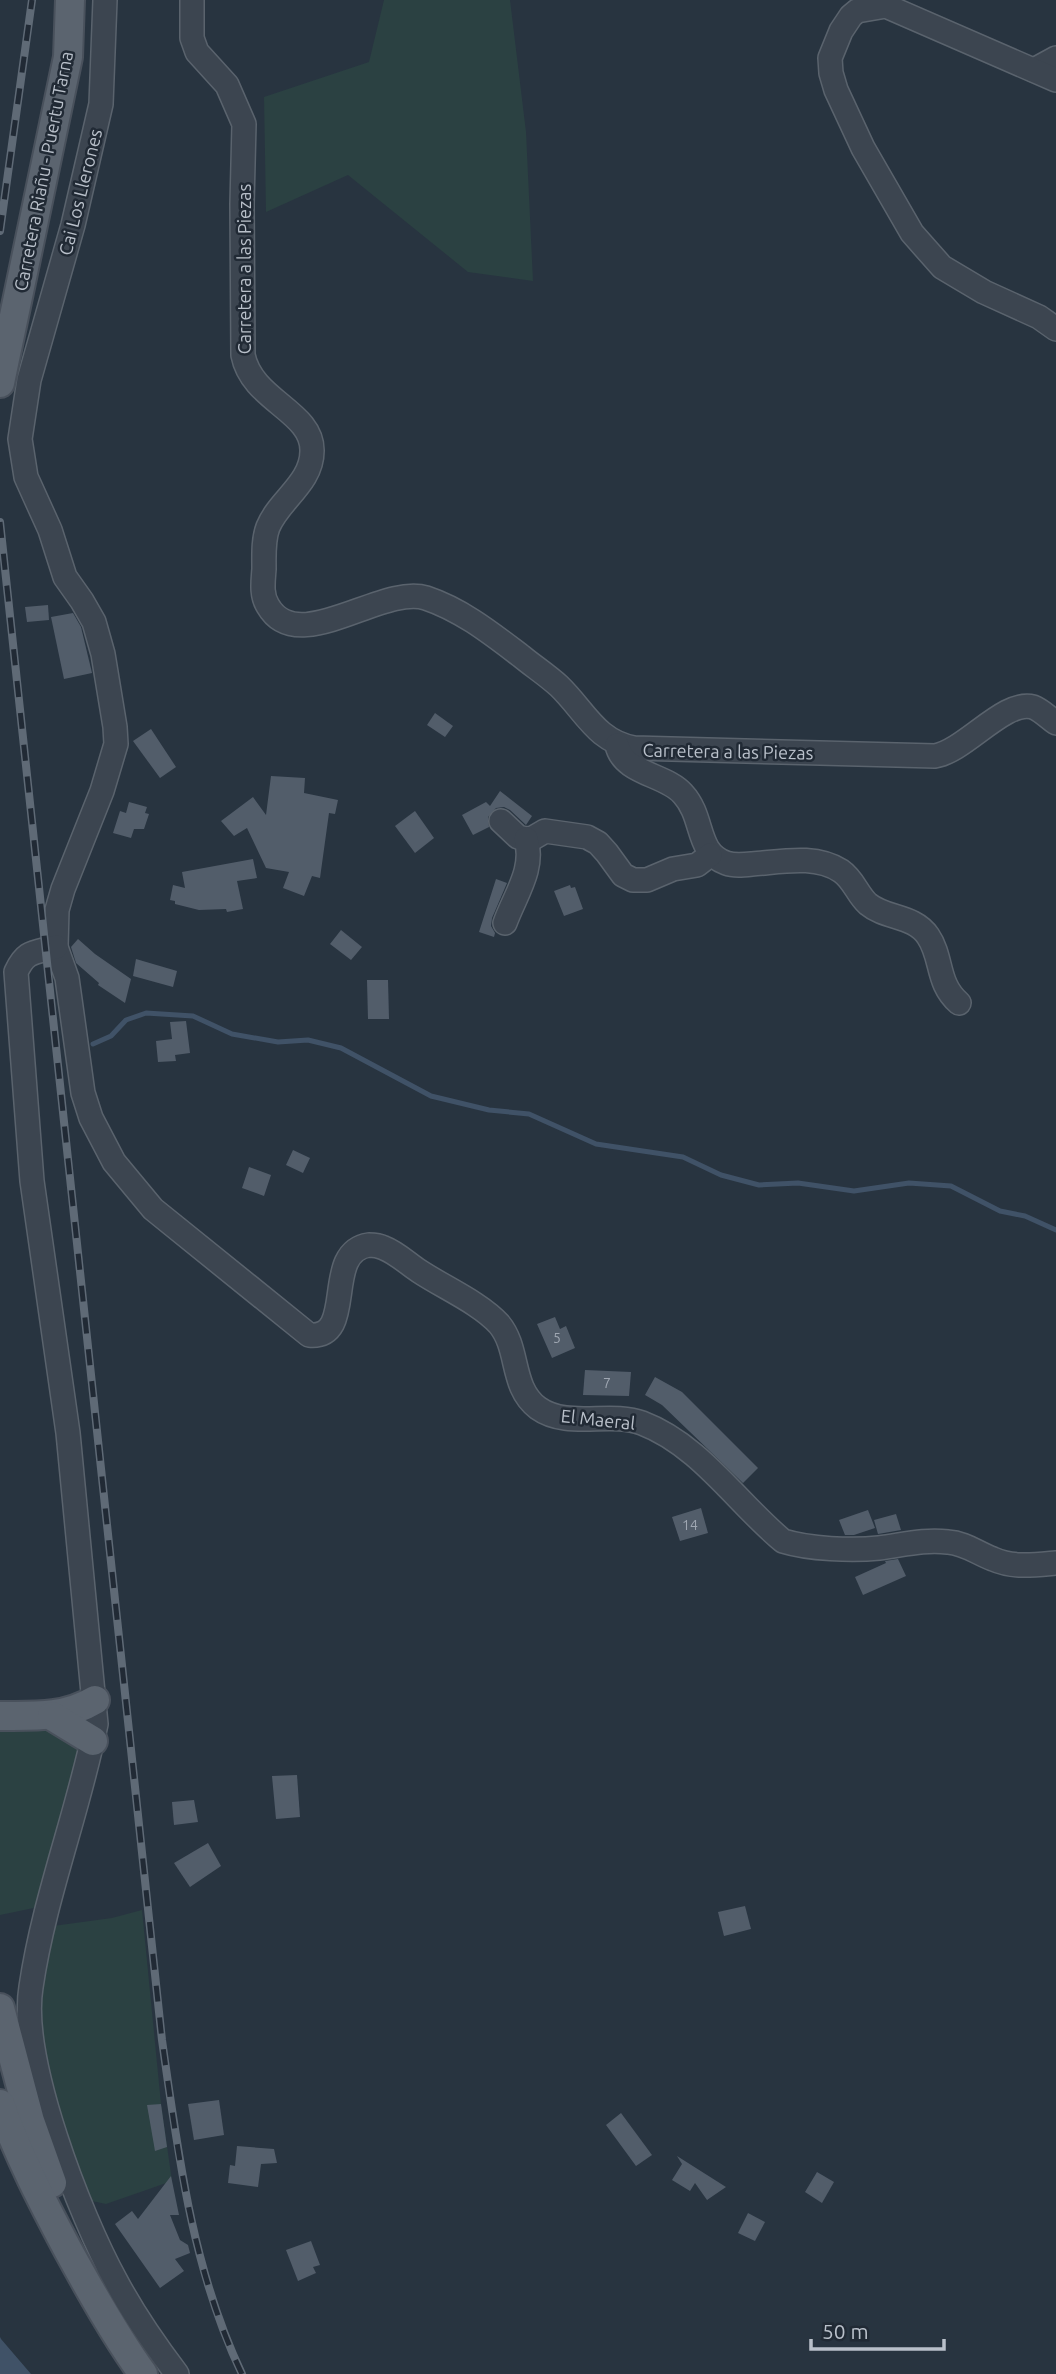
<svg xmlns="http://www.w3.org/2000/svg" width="1056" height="2374" viewBox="0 0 1056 2374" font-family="Ubuntu,sans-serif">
	<rect width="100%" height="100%" fill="#283440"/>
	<g fill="#2b4142">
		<polygon points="384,0 510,0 526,132 533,281 468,272 348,175 266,212 264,97 369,62"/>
		<polygon points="24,1716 93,1741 48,1905 0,1915 0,1732"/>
		<path d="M142,1910l19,194 11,77 -66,23 -14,-3c-21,-57 -49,-117 -51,-178 -2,-32 6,-65 12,-97l59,-8z"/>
	</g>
	<polygon fill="#405267" points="0,2337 1,2339 31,2374 0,2374"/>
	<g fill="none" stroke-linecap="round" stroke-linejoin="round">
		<polyline stroke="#405267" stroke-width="5" points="93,1044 111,1036 126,1020 146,1013 193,1016 232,1034 278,1042 308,1040 341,1048 431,1096 489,1110 529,1114 596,1144 683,1157 721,1175 759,1185 798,1183 854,1191 909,1183 951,1186 1000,1211 1025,1216 1056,1230"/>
	</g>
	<g fill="#525d6a">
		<polygon points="48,605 49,620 27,622 25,607"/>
		<polygon points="73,613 81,627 92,673 64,679 51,617"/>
		<polygon points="435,713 453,726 445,737 427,725"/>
		<polygon points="151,729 176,767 160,778 133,741"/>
		<polygon points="271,776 305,778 304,793 338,800 335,814 329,813 320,878 312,876 304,896 283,888 289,872 266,868 247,828 234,836 221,821 253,797 266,815"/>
		<polygon points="500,791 532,816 526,825 510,810 504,807 496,808 488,817 489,827 473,835 462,815 486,802 490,806"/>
		<polygon points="129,802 147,807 145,813 149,814 144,829 134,829 131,838 113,833 120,811 126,813"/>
		<polygon points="415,811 434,838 415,853 395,826"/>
		<polygon points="253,859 257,878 237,881 243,909 227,912 226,909 199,910 175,904 175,901 170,900 173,885 185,888 182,872"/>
		<polygon points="496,879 507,883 492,918 491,926 495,933 494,937 479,932"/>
		<polygon points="570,885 571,888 575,887 583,909 564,916 554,891"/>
		<polygon points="341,930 362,947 351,960 330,944"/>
		<polygon points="78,939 95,954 131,979 125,1003 98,985 99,983 76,963 71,947"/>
		<polygon points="136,959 177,971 173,987 133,976"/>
		<polygon points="367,980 388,980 389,1019 368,1019"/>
		<polygon points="186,1021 190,1053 175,1055 176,1061 158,1062 156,1041 172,1039 170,1022"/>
		<polygon points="293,1150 310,1158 303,1173 286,1165"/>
		<polygon points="249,1167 271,1175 264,1196 242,1188"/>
		<polygon points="555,1317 560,1329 566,1326 575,1348 552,1358 537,1324"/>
		<polygon points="585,1370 631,1372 629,1396 583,1395"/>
		<polygon points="655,1377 682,1392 758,1468 743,1483 662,1405 645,1395"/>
		<polygon points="701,1508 708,1533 680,1541 672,1517"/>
		<polygon points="868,1510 875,1528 854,1535 845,1535 839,1520"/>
		<polygon points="896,1514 901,1530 878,1534 874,1520"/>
		<polygon points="898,1559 906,1576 863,1595 855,1577 886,1563 885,1561"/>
		<polygon points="297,1775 300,1817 276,1819 272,1776"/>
		<polygon points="194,1800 198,1822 174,1825 172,1802"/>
		<polygon points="208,1843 221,1866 190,1887 174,1863"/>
		<polygon points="745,1906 751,1929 724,1936 718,1912"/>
		<polygon points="219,2100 224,2135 194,2140 188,2104"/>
		<polygon points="161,2104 167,2147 155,2151 147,2105"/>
		<polygon points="621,2113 652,2155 636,2166 606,2125"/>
		<polygon points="237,2146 274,2149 277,2163 261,2164 258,2187 228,2183 230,2165 235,2166"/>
		<polygon points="677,2156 726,2187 707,2200 695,2183 690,2191 672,2180 682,2164"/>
		<polygon points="817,2172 834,2182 822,2203 805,2192"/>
		<polygon points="171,2176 179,2215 170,2215 180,2240 188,2245 190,2253 175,2259 184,2271 160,2288 115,2224 132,2211 138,2219"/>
		<polygon points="748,2213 765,2222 755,2241 738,2233"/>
		<polygon points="311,2241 320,2265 313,2267 316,2273 298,2281 286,2250"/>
	</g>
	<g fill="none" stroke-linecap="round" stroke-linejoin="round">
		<g stroke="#5a636d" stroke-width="26">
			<g id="minor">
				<path d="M105,0l-4,104 -28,121 -44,155 -9,59 6,38 24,53 15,47 17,24 12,21 9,32 12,73 1,17 -14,47 -39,98 -6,21 -1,37 11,31 16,115 8,25 23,44 39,47 156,126c49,4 12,-83 60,-90 4,0 11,1 15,3 13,5 24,16 35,23 24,16 61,32 80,53 21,25 11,63 39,84 29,21 72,3 104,15 58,22 95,80 141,118 26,8 69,10 96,7 24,-3 45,-9 69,-6 17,1 29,11 45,17 20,9 41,6 63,4"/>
				<path d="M192,0v38l5,14 30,33 17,39 -2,80 1,151c9,46 70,56 69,96 0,32 -33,49 -44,76 -5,13 -4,29 -4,42 -1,13 -3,26 4,37 30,52 114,-22 158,-8 36,12 66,36 95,58 12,10 26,19 38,30 26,25 37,55 75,62l301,8c30,-5 70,-57 98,-49 8,3 16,11 23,16"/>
				<polyline points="1034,70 1056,58"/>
				<polyline points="1056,80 886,6 857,11 851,16 841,31 830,58 831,73 836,90 863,148 912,233 942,267 984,292 1039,317 1056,329"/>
				<path d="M617,745c6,29 49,29 66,49 22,24 12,58 43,69 8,3 17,2 26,1 29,-2 63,-10 89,7 13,9 16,23 27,33 18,15 46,11 60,32 15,22 8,47 31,67"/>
				<polyline points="501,821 518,837 526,839 533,838 545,831 587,837 598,843 607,853 623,875 633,880 647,880 673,869 697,865 710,855"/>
				<path d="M505,923c10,-28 30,-54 21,-84"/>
				<path d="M56,947c-22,6 -30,3 -40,25l16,209 36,252 28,291c-18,89 -52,174 -65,263 -12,72 49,229 85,294 17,32 39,64 61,93"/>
			</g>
		</g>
		<g stroke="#49515c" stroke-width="32">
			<g id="major">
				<polyline points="0,383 68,57 70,0"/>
				<path d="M0,1716c34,0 65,2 95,-16"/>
				<polyline points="52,1716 93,1741"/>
				<polyline points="0,2008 30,2121 52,2183"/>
				<path d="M0,2104c18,51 43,99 68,146 23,42 47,85 75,124"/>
			</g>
		</g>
		<use href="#minor" stroke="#3c4550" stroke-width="23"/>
		<use href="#major" stroke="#5b646f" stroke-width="28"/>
		<g stroke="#5f6a76" stroke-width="8">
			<g id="rail">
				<polyline points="0,231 32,0"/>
				<path d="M0,522l162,1518c16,113 30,229 80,334"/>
			</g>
		</g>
		<use href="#rail" stroke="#212a35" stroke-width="5" stroke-dasharray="16" stroke-linecap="butt"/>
	</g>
	<g text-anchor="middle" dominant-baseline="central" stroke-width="5" stroke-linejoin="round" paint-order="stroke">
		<g font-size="14" fill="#9fa7b2">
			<text x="557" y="1338">5</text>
			<text x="607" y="1383">7</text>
			<text x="690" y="1525">14</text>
		</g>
		<g font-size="18" fill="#b9c0ca" stroke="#212a35">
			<text transform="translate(43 171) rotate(-79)">Carretera Riañu - Puertu Tarna</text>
			<text transform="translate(80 192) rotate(-76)">Cai Los Llerones</text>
			<text transform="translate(244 269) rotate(-90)">Carretera a las Piezas</text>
			<text transform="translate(728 751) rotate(1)">Carretera a las Piezas</text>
			<text transform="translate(598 1419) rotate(6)">El Maeral</text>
		</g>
	</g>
	<path d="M811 2339v10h133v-10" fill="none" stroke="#b9c0ca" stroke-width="3.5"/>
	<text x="822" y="2339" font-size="21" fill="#b9c0ca" stroke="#212a35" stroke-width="5" paint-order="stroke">50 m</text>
</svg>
